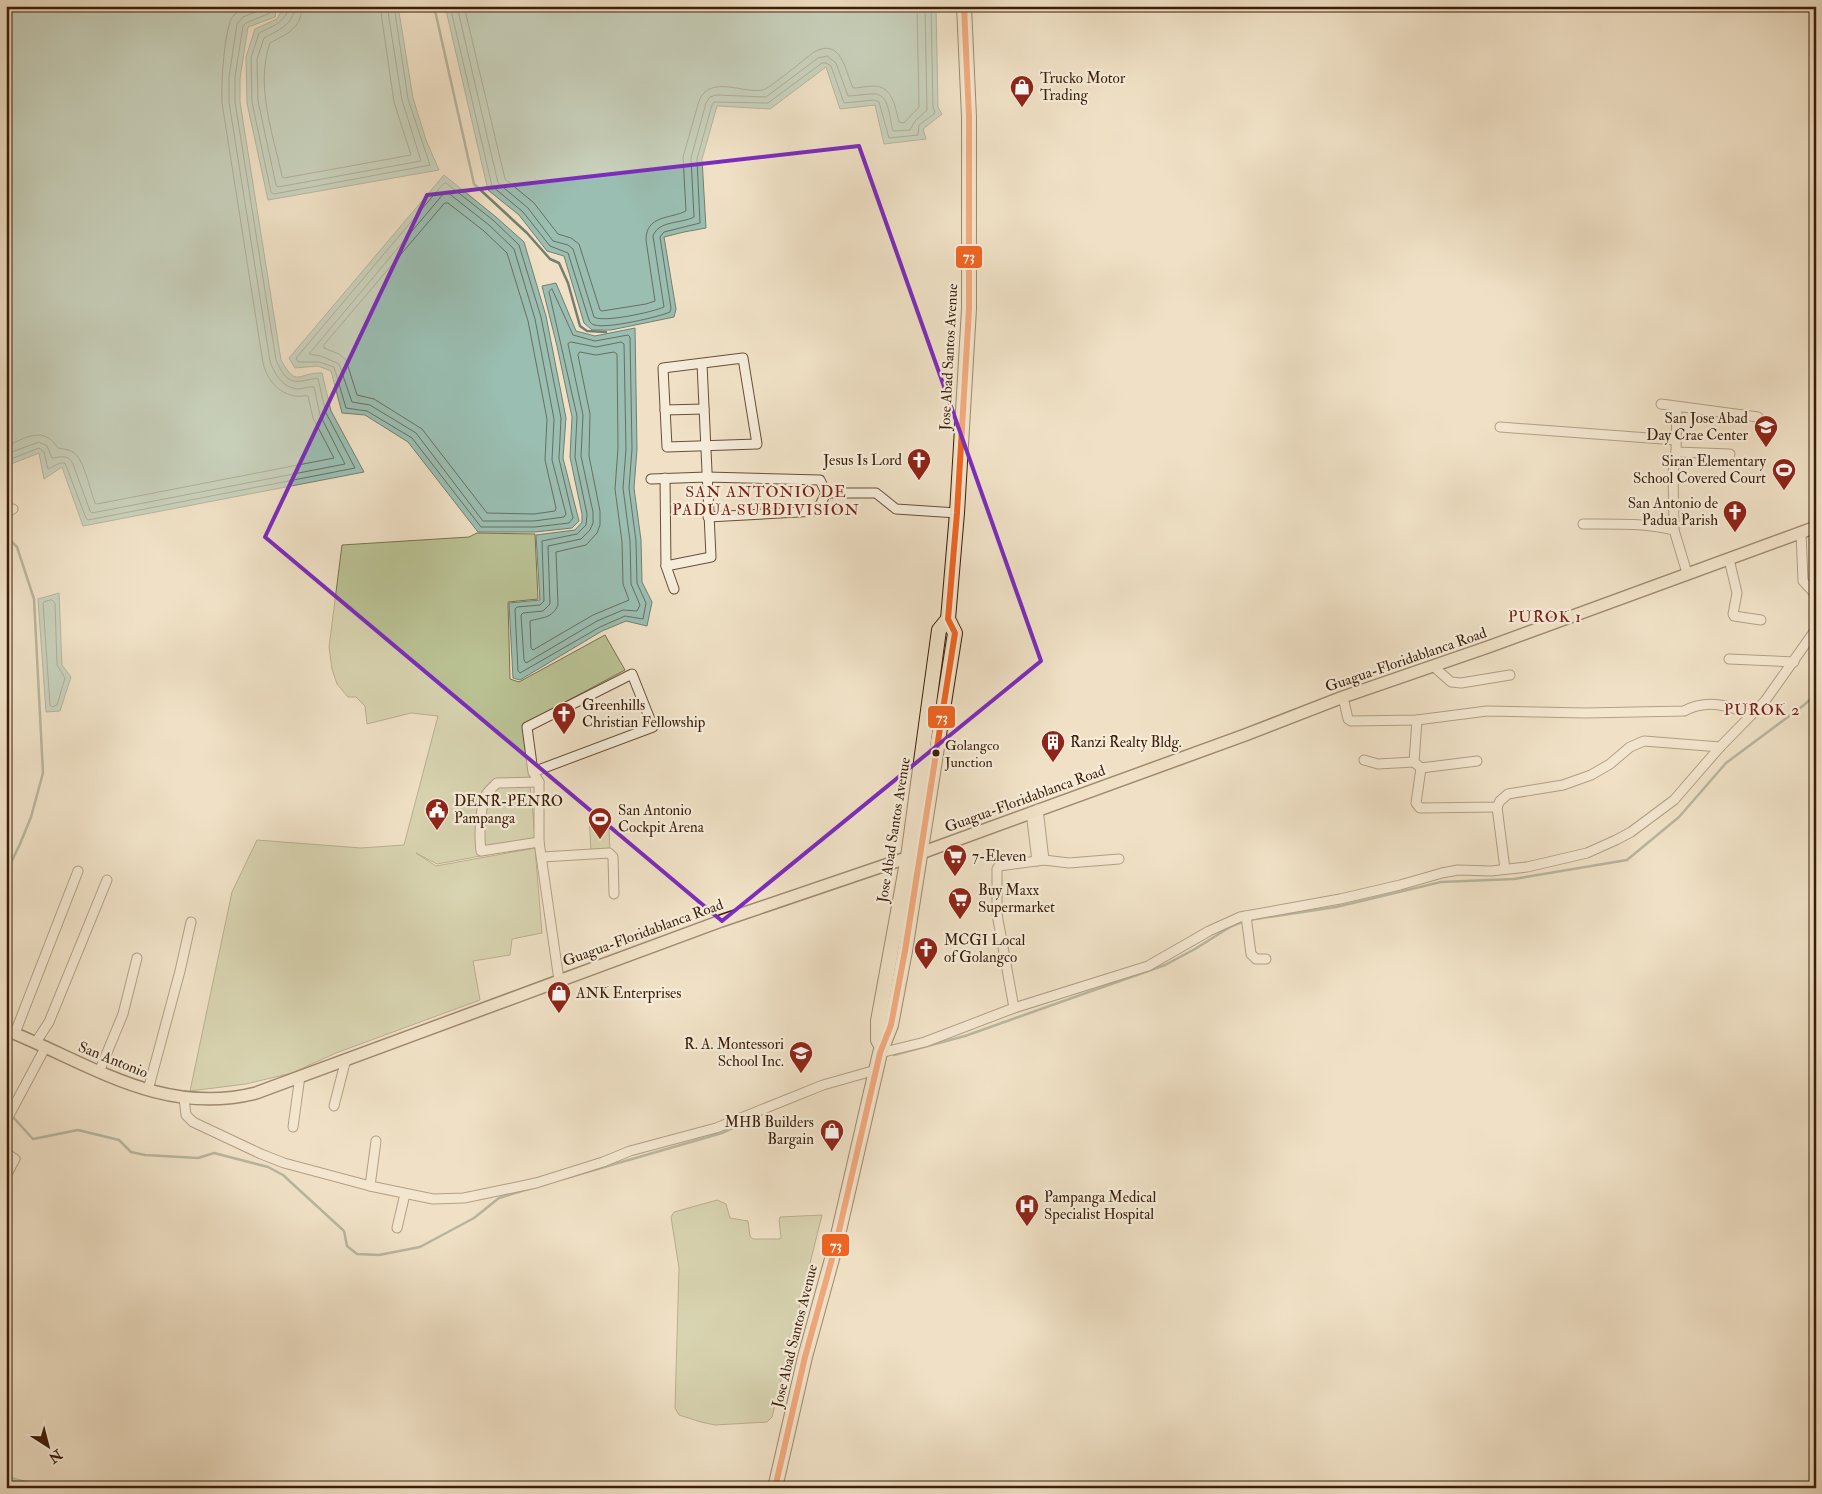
<svg xmlns="http://www.w3.org/2000/svg" width="1822" height="1494" viewBox="0 0 1822 1494" font-family="'IM FELL Double Pica',serif">
	<rect width="100%" height="100%" fill="#f0e1c6"/>
	<filter id="stains"><feTurbulence type="fractalNoise" baseFrequency=".004" numOctaves="4"/><feColorMatrix values="0 0 0 0 .2 0 0 0 0 .09 0 0 0 0 .02 0 0 0 .5 -.17"/></filter>
	<radialGradient id="worn" r=".72"><stop offset=".6" stop-color="#630" stop-opacity="0"/><stop offset="1" stop-color="#630" stop-opacity=".3"/></radialGradient>
	<g fill="#bac294" stroke="#7b704e">
		<polygon points="477,533 535,534 538,599 508,602 510,679 519,682 605,635 625,670 535,718 526,725 525,732 536,846 437,864 416,853 436,866 535,848 542,933 512,939 510,955 473,961 480,1000 336,1053 292,1073 246,1084 190,1091 232,892 257,840 361,848 404,845 438,716 411,713 367,724 365,706 356,697 348,697 337,684 332,669 329,647 342,545 469,537"/>
		<polygon points="602,813 603,827 609,827 610,852 591,853 589,814"/>
		<polygon points="717,1200 726,1204 730,1218 748,1221 750,1236 753,1239 780,1239 781,1237 779,1220 780,1217 822,1215 772,1417 767,1422 715,1425 701,1422 679,1415 675,1408 679,1268 671,1217 674,1212"/>
	</g>
	<g fill="#9abeb2" stroke="#747e6e">
		<path d="M6,6h271l-2,11 -27,10 -8,51v24l41,258c16,29 17,12 41,13l9,38 33,61 -281,54 -21,-59 -18,12 -5,-26 -33,13z"/>
		<polygon points="284,6 398,6 413,98 426,140 439,170 268,200 247,103 246,57 255,29 277,19"/>
		<polygon points="445,6 936,6 938,107 942,114 923,129 926,139 884,144 875,105 840,109 826,67 770,109 717,106 702,159 706,228 684,232 664,237 676,309 674,317 611,330 592,330 584,323 564,256 547,251 519,215 488,190"/>
		<polygon points="444,175 496,217 524,242 546,316 566,418 563,458 579,521 572,528 535,532 478,532 408,442 365,415 342,413 331,371 318,366 295,368 289,358"/>
		<polygon points="556,283 576,331 595,336 635,328 637,449 634,488 641,540 642,582 652,602 647,626 626,621 602,631 520,680 513,678 509,603 540,600 536,535 575,530 582,522 582,514 570,457 572,417 557,346 542,286"/>
		<polygon points="59,593 62,665 71,677 60,711 46,712 38,599"/>
		<polygon points="6,1476 50,1488 6,1488"/>
	</g>
	<g fill="none" stroke-linecap="round" stroke-linejoin="round">
		<g stroke="#6b6e5c" stroke-width="1">
			<path d="M289,6c-3,17 -17,20 -30,27l-8,25 1,44 19,90 3,2 156,-29 -22,-66 -14,-93"/>
			<path d="M295,6c-2,20 -17,24 -31,32l-7,21 1,42 18,84 2,2 143,-26 -19,-61 -15,-94"/>
			<path d="M302,6c0,23 -16,28 -32,37 -15,42 3,91 12,133l2,2 127,-23 -17,-53 -14,-96"/>
			<path d="M450,6l42,180 31,26 27,34 18,7 21,67c1,2 3,5 6,5 11,4 64,-8 75,-13l1,-4 -11,-71 4,-5 36,-9 -3,-64 15,-54 2,-3 54,1 54,-40h4l5,3 13,37 30,-3 5,2 10,36 29,-3 1,-10 16,-12 -2,-6 -2,-101"/>
			<path d="M457,6l41,177 30,25 25,33 15,4 5,4 21,68c9,6 59,-5 70,-10l-11,-71c6,-16 28,-12 41,-19l-3,-59 15,-55 4,-6 6,-2 50,2 52,-39 9,-2 9,7 12,33c8,0 16,-2 24,-2 18,-2 17,24 21,37l17,-1 5,-9 12,-11 -2,-104"/>
			<path d="M464,6l41,173 29,24 24,31 13,4 8,6 21,66 2,1 44,-7 9,-3 -9,-61c0,-25 24,-21 40,-29l-3,-54 16,-56c11,-27 44,-7 64,-11 7,-2 43,-32 51,-38 28,-15 31,19 39,36 7,0 14,-2 20,-2 20,0 22,21 26,36l5,1 15,-16 -2,-101"/>
			<polygon points="446,183 493,220 519,245 541,317 561,418 559,459 573,518 569,523 535,527 481,527 412,438 367,411 346,408 334,367 319,362 299,362 296,359 297,357 443,184"/>
			<polygon points="447,192 489,225 514,249 535,319 554,419 552,460 566,514 564,517 534,521 483,521 416,433 370,405 352,402 339,364 321,356 309,354 444,193"/>
			<polygon points="445,203 448,203 484,231 507,253 528,321 547,419 545,460 556,508 555,511 534,514 487,513 422,429 374,399 357,395 346,360 339,354 324,348 324,345"/>
			<polygon points="552,289 573,335 595,341 628,335 630,337 632,449 629,488 636,541 637,583 646,603 643,619 625,616 600,627 520,673 518,671 515,609 517,607 540,605 544,601 542,541 577,534 586,525 587,514 575,457 577,416 549,292"/>
			<polygon points="571,342 596,347 621,342 624,344 626,449 623,488 630,541 631,584 640,605 637,611 623,610 597,621 526,663 524,660 521,615 523,613 543,611 550,604 548,546 581,539 590,530 593,523 593,512 581,456 583,415 568,344"/>
			<path d="M580,352l16,3 18,-3 3,2 1,94 -3,41 7,53 1,42 6,16 -36,15 -60,35 -2,-2 -1,-27c12,-4 22,-2 28,-16l-2,-53 30,-7 11,-12 3,-8v-14l-11,-55 1,-42 -12,-59z"/>
			<path d="M6,446c20,-8 37,-21 52,2 5,1 10,1 15,4 11,7 17,38 22,51l2,1 237,-46 -21,-40 -5,-22c-4,-1 -8,1 -12,0 -18,-2 -29,-17 -33,-33l-41,-260c-1,-17 2,-75 11,-87 4,-5 11,-7 17,-10"/>
			<path d="M6,454l33,-12 8,4 5,12c9,-1 16,-4 21,6l17,47 2,2 253,-49 -25,-49 -6,-28c-6,-1 -11,2 -16,2 -15,-1 -24,-15 -28,-28l-41,-259v-25l8,-53 6,-7 22,-9 1,-2"/>
			<path d="M6,461l33,-13 5,4 4,17 12,-6h5l21,55 2,2 267,-52 -29,-55 -8,-34 -2,-1c-24,6 -29,6 -40,-18l-41,-258v-25l8,-51 3,-3 24,-10 3,-7"/>
			<polygon points="52,600 55,603 57,665 65,678 57,705 52,707 50,705 43,604 44,602"/>
		</g>
		<g stroke="#747e6e" stroke-width="2.5">
			<polyline points="434,6 474,184 527,233 550,259 559,263 568,283 580,326 587,331 606,332"/>
			<polyline points="6,536 17,547 34,599 43,773 31,817 20,844 6,873"/>
			<polyline points="1249,920 1336,907 1441,882 1514,879 1627,860 1679,817 1726,763 1804,705 1816,694"/>
			<polyline points="894,1055 965,1036 1165,965 1195,949 1230,927 1244,921"/>
			<polyline points="12,1116 33,1139 78,1130 119,1140 131,1152 145,1155 198,1158 214,1153 268,1167 283,1175 344,1231 347,1246 357,1254 379,1255 420,1247 474,1218 499,1198 532,1188"/>
			<polyline points="563,1179 722,1133 764,1113"/>
		</g>
		<g stroke="#694e37" stroke-width="11">
			<g id="minor">
				<polygon points="743,358 757,444 667,447 663,368"/>
				<polyline points="1661,404 1758,417"/>
				<polyline points="1677,407 1676,452 1673,473 1674,530 1687,573"/>
				<polyline points="665,410 704,409"/>
				<polyline points="1500,427 1676,440"/>
				<polyline points="1676,452 1730,454"/>
				<polyline points="665,478 666,566 674,589"/>
				<polyline points="651,479 707,477 820,480 826,493 817,511 708,517"/>
				<polyline points="826,493 876,493 896,509 957,513"/>
				<polyline points="6,512 13,509"/>
				<path d="M1583,524c30,0 61,-1 91,6"/>
				<polyline points="1801,532 1803,581 1816,595"/>
				<polyline points="1729,559 1737,593 1733,614 1734,616 1761,620"/>
				<polyline points="666,566 711,557 702,364"/>
				<polyline points="1729,659 1794,662"/>
				<polyline points="1433,666 1451,682 1461,683 1510,675"/>
				<path d="M1343,697l5,22 3,2 66,-1 70,-9 99,2 98,-2c23,-12 45,-6 67,4"/>
				<polyline points="1417,720 1414,762 1421,768 1416,803 1420,808 1497,807 1500,801 1508,794 1563,785 1591,775 1610,764 1630,747 1644,741 1720,747"/>
				<polyline points="1364,760 1378,764 1414,762"/>
				<polyline points="1421,768 1477,761"/>
				<polyline points="533,772 653,727 632,674 527,727 533,772 539,782 539,842 559,980"/>
				<path d="M539,782l-42,1c-3,3 -9,8 -11,12 -6,13 -7,42 -5,56l58,-9"/>
				<polyline points="1497,807 1505,869"/>
				<polyline points="1038,809 1044,860"/>
				<polyline points="1031,812 1037,861"/>
				<polyline points="542,857 609,853 613,857 614,894"/>
				<polyline points="1246,916 1251,954 1256,959 1266,959"/>
				<polyline points="1014,1008 997,914 997,869 999,866 1044,860 1069,863 1119,859"/>
				<polyline points="15,1033 78,871"/>
				<polyline points="36,1042 49,1022 107,880"/>
				<polyline points="880,1053 925,1042 1014,1008 1148,966 1209,931 1240,917 1340,899 1400,885 1442,873 1458,870 1491,871 1527,867 1587,853 1616,840 1631,832 1674,800 1720,747 1765,701 1816,629"/>
				<polyline points="99,1072 123,1014 137,958"/>
				<polyline points="148,1090 180,971 191,922"/>
				<polyline points="184,1098 186,1115 193,1122 261,1154 284,1163 329,1175 370,1186 433,1199 464,1198 536,1183 603,1162 630,1151 716,1128 823,1085 876,1070"/>
				<polyline points="334,1106 346,1059"/>
				<polyline points="6,1121 45,1048"/>
				<polyline points="293,1127 300,1076"/>
				<polyline points="6,1153 15,1159 6,1176"/>
				<polyline points="370,1186 376,1141"/>
				<polyline points="397,1228 405,1194"/>
			</g>
		</g>
		<g stroke="#3c1d07" stroke-width="14">
			<path id="major" d="M6,1030c83,33 156,87 250,63l465,-172 200,-68 324,-118 98,-38 145,-50 328,-120"/>
		</g>
		<g stroke="#3c1d07" stroke-width="16">
			<g id="highway">
				<polyline points="882,1047 878,1040 878,1021 908,857 939,630 948,619"/>
				<polyline points="775,1488 805,1357 835,1248 880,1053 891,1025 905,951 955,633 948,619 957,513 969,309 969,117 964,6"/>
			</g>
		</g>
		<use href="#minor" stroke="#f5ecda" stroke-width="9"/>
		<use href="#major" stroke="#f0e1c6" stroke-width="11"/>
		<use href="#highway" stroke="#f0e1c6" stroke-width="14"/>
		<g stroke="#f5ecda" stroke-width="10">
			<polyline id="bus-1" points="775,1488 805,1357 835,1248 880,1053 891,1025 905,951 955,633 948,619 957,513 969,309 969,117 964,6"/>
		</g>
		<use href="#bus-1" stroke="#f26522" stroke-width="6"/>
	</g>
	<path d="M0 0H1822V1494H0ZM859,146l182,515 -319,260 -457,-384 162,-342z" fill="#f0e1c6" fill-opacity=".55" fill-rule="evenodd"/>
	<path fill="none" stroke="#7b2cbf" stroke-width="4" stroke-linejoin="round" d="M859,146l182,515 -319,260 -457,-384 162,-342z"/>
	<defs>
		<g id="shop-pin" transform="scale(1.25)"><path d="M0 17L-7.5 6A9.5 9.5 0 1 1 7.5 6Z" fill="#8f2418" stroke="#f5ecda"/><path d="M-5-2.5h2.3a2.7 3.5 0 0 1 5.4 0H5L5.5 6h-11ZM-1.5-2.5h3a1.5 2.3 0 0 0-3 0Z" fill="#fff"/></g>
		<g id="school-pin" transform="scale(1.25)"><path d="M0 17L-7.5 6A9.5 9.5 0 1 1 7.5 6Z" fill="#8f2418" stroke="#f5ecda"/><path d="M0-5L7-2L0 1L-7-2ZM-4 1L0 2.5L4 1V4Q0 6-4 4Z" fill="#fff"/></g>
		<g id="church-pin" transform="scale(1.25)"><path d="M0 17L-7.5 6A9.5 9.5 0 1 1 7.5 6Z" fill="#8f2418" stroke="#f5ecda"/><path d="M-1.2-6h2.4v3.5h3.3v2.4h-3.3V6h-2.4V-.1h-3.3v-2.4h3.3Z" fill="#fff"/></g>
		<g id="stadium-pin" transform="scale(1.25)"><path d="M0 17L-7.5 6A9.5 9.5 0 1 1 7.5 6Z" fill="#8f2418" stroke="#f5ecda"/><path d="M0-5a6.5 5 0 1 0 0 10a6.5 5 0 1 0 0-10ZM-3.5-1.8h7v3.6h-7Z" fill="#fff"/></g>
		<g id="building-pin" transform="scale(1.25)"><path d="M0 17L-7.5 6A9.5 9.5 0 1 1 7.5 6Z" fill="#8f2418" stroke="#f5ecda"/><path d="M-4-6H4V6H1V3H-1V6H-4ZM-2.5-4.3h1.7v1.8h-1.7ZM.8-4.3h1.7v1.8H.8ZM-2.5-1h1.7V.8h-1.7ZM.8-1h1.7V.8H.8Z" fill="#fff"/></g>
		<g id="civic-pin" transform="scale(1.25)"><path d="M0 17L-7.5 6A9.5 9.5 0 1 1 7.5 6Z" fill="#8f2418" stroke="#f5ecda"/><path d="M-.6-6.5H3V-4.5H.6V-3L4-1V1h2V6H-6V1h2V-1L-.6-3ZM-1.2 2.5V6h2.4V2.5Z" fill="#fff"/></g>
		<g id="supermarket-pin" transform="scale(1.25)"><path d="M0 17L-7.5 6A9.5 9.5 0 1 1 7.5 6Z" fill="#8f2418" stroke="#f5ecda"/><path d="M-6-5.5h2.5l.6 2H6L4.5 2H-2.5L-4.4-4H-6ZM-1.5 3.2a1.3 1.3 0 1 0 .1 0ZM3 3.2a1.3 1.3 0 1 0 .1 0Z" fill="#fff"/></g>
		<g id="hospital-pin" transform="scale(1.25)"><path d="M0 17L-7.5 6A9.5 9.5 0 1 1 7.5 6Z" fill="#8f2418" stroke="#f5ecda"/><path d="M-5-5h3v3.5h4V-5h3V5h-3V1.5h-4V5h-3Z" fill="#fff"/></g>
	</defs>
	<g fill-rule="evenodd">
		<use href="#shop-pin" x="1022" y="87"/>
		<use href="#school-pin" x="1766" y="427"/>
		<use href="#church-pin" x="919" y="460"/>
		<use href="#stadium-pin" x="1784" y="470"/>
		<use href="#church-pin" x="1735" y="512"/>
		<use href="#church-pin" x="564" y="714"/>
		<use href="#building-pin" x="1053" y="742"/>
		<use href="#civic-pin" x="437" y="810"/>
		<use href="#stadium-pin" x="600" y="819"/>
		<use href="#supermarket-pin" x="955" y="856"/>
		<use href="#supermarket-pin" x="960" y="899"/>
		<use href="#church-pin" x="926" y="949"/>
		<use href="#shop-pin" x="559" y="993"/>
		<use href="#school-pin" x="801" y="1053"/>
		<use href="#shop-pin" x="832" y="1131"/>
		<use href="#hospital-pin" x="1027" y="1206"/>
	</g>
	<circle fill="#3c1d07" stroke="#f5ecda" stroke-width="2" cx="936" cy="753" r="4.5"/>
	<g text-anchor="middle" dominant-baseline="central" stroke-width="4.5" stroke-linejoin="round" paint-order="stroke">
		<g font-size="14" fill="#3c1d07" stroke="#f5ecda" text-anchor="start">
			<text x="945" y="745">Golangco<tspan x="945" dy="17">Junction</tspan></text>
		</g>
		<g font-size="15" fill="#3c1d07" stroke="#f5ecda" text-anchor="start">
			<text x="1040" y="78">Trucko Motor<tspan x="1040" dy="17">Trading</tspan></text>
			<text x="1748" y="418" text-anchor="end">San Jose Abad<tspan x="1748" dy="17">Day Crae Center</tspan></text>
			<text x="902" y="460" text-anchor="end">Jesus Is Lord</text>
			<text x="1766" y="461" text-anchor="end">Siran Elementary<tspan x="1766" dy="17">School Covered Court</tspan></text>
			<text x="1718" y="503" text-anchor="end">San Antonio de<tspan x="1718" dy="17">Padua Parish</tspan></text>
			<text x="582" y="705">Greenhills<tspan x="582" dy="17">Christian Fellowship</tspan></text>
			<text x="1070" y="742">Ranzi Realty Bldg.</text>
			<text x="454" y="801">DENR-PENRO<tspan x="454" dy="17">Pampanga</tspan></text>
			<text x="618" y="810">San Antonio<tspan x="618" dy="17">Cockpit Arena</tspan></text>
			<text x="972" y="856">7-Eleven</text>
			<text x="978" y="890">Buy Maxx<tspan x="978" dy="17">Supermarket</tspan></text>
			<text x="944" y="940">MCGI Local<tspan x="944" dy="17">of Golangco</tspan></text>
			<text x="576" y="993">ANK Enterprises</text>
			<text x="784" y="1044" text-anchor="end">R. A. Montessori<tspan x="784" dy="17">School Inc.</tspan></text>
			<text x="814" y="1122" text-anchor="end">MHB Builders<tspan x="814" dy="17">Bargain</tspan></text>
			<text x="1044" y="1197">Pampanga Medical<tspan x="1044" dy="17">Specialist Hospital</tspan></text>
		</g>
		<g font-size="15" fill="#3c1d07" stroke="#f5ecda">
			<text transform="translate(949 357) rotate(-87)">Jose Abad Santos Avenue</text>
			<text transform="translate(1406 660) rotate(-19)">Guagua-Floridablanca Road</text>
			<text transform="translate(1025 799) rotate(-20)">Guagua-Floridablanca Road</text>
			<text transform="translate(894 830) rotate(-81)">Jose Abad Santos Avenue</text>
			<text transform="translate(643 933) rotate(-20)">Guagua-Floridablanca Road</text>
			<text transform="translate(113 1060) rotate(22)">San Antonio</text>
			<text transform="translate(795 1336) rotate(-76)">Jose Abad Santos Avenue</text>
		</g>
		<g font-size="16" letter-spacing="1" fill="#7a1f14" stroke="#f5ecda">
			<text x="766" y="492">SAN ANTONIO DE<tspan x="766" dy="18">PADUA SUBDIVISION</tspan></text>
			<text x="1545" y="617">PUROK 1</text>
			<text x="1762" y="710">PUROK 2</text>
		</g>
	</g>
	<g stroke="#f5ecda" stroke-width="2">
		<rect x="955" y="245" width="28" height="24" rx="5" fill="#f26522"/>
		<rect x="927" y="705" width="29" height="24" rx="5" fill="#f26522"/>
		<rect x="821" y="1233" width="29" height="24" rx="5" fill="#f26522"/>
	</g>
	<g font-size="14" text-anchor="middle" font-weight="bold" fill="#fff">
		<text x="969" y="261">73</text>
		<text x="942" y="722">73</text>
		<text x="836" y="1250">73</text>
	</g>
	<rect width="1822" height="1494" fill="none" stroke="#f0e1c6" stroke-width="25"/>
	<rect x="8" y="8" width="1807" height="1479" fill="none" stroke="#3c1d07" stroke-width="2.5"/>
	<rect x="12" y="12" width="1797" height="1469" fill="none" stroke="#3c1d07"/>
	<g transform="translate(48 1446) rotate(144)" stroke="#f5ecda" stroke-width="4" paint-order="stroke">
	<path d="M0-4L9 19L0 12L-9 19Z" fill="#3c1d07"/>
	<text y="-8" font-size="14" font-weight="bold" text-anchor="middle" fill="#3c1d07">N</text>
	</g>
	<rect width="100%" height="100%" filter="url(#stains)"/>
	<rect width="100%" height="100%" fill="url(#worn)"/>
</svg>
